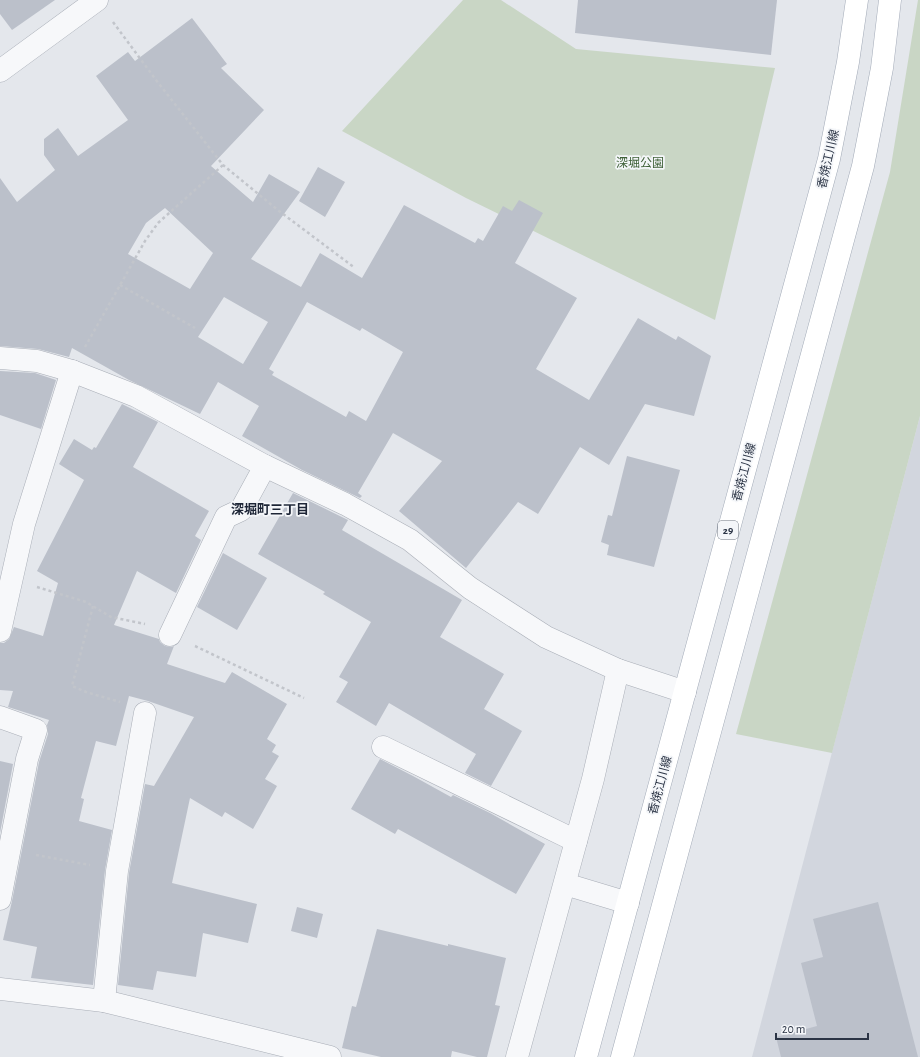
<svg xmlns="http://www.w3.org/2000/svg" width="920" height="1057" viewBox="0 0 920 1057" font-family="'Alegreya Sans','Noto Sans JP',sans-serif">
	<rect width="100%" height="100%" fill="#e4e7ec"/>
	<polygon fill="#d2d6de" points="920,416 920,1057 752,1057 819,802"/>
	<g fill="#c9d6c5">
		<polygon points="463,0 501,0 576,49 775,68 715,320 466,198 342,131"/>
		<polygon points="918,0 920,0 920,416 832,753 736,734 890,172"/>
	</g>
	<g fill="#bbc0ca" fill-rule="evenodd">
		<polygon points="0,0 55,0 12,30 0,14"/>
		<polygon points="578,0 777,0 771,55 575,33"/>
		<path d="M192,18l35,46 -6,4 43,42 -53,56 42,36 16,-28 31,18 -49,67 50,28 19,-34 42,25 42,-73 71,38 3,-5 5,3 20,-35 9,5 7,-11 24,13 -28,50 62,35 -41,71 53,31 49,-82 38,22 2,-4 33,20 -17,60 -49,-12 -36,61 -29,-18 -42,67 -20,-12 -52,66 -67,-57 43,-50 -49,-28 -35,60 4,3 -2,2 -58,-28 -60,-34 17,-30 -41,-24 -18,32 -71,-34 -57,-32 -3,9 -31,-8 -38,-3v-168l17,24 38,-32 -11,-15v-16l14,-11 20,28 50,-36 -32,-44 32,-24 7,9zM165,208l48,45 -23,36 -62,-35 18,-31zM224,297l44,25 -25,42 -45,-27zM307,302l53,29 2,-3 41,24 -37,69 -17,-10 -3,6 -74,-42 2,-3 -5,-3z"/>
		<polygon points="318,167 345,182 325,217 299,201"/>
		<polygon points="0,371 35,373 56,380 41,429 0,415"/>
		<polygon points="122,404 158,422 133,467 209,511 195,536 201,540 176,593 137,571 114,625 159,639 160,642 165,646 171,647 174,646 167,664 225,683 232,672 287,704 267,739 276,745 272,752 279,756 265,779 277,786 253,829 225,812 222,817 190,798 172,883 257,904 248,943 203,933 196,977 157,971 153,990 118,985 129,873 145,784 154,786 194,717 148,701 129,696 116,746 96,741 81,798 84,799 79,821 112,830 105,870 93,985 31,978 37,947 3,940 12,901 39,762 48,734 47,725 49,720 8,707 13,691 0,690 0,643 4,643 9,639 14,627 43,636 58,583 37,571 84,480 59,464 74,439 92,450 94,447 96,448"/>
		<polygon points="627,456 680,470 654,567 607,555 609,545 601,542 608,515 612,516"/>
		<polygon points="293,493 348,520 342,530 462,600 440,637 504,674 484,709 522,731 491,786 465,773 476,754 389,703 376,726 336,702 348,682 339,677 371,622 323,594 325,592 258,554"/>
		<polygon points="223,553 267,578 237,630 197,607"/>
		<polygon points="380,759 413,776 451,797 453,795 490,813 545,844 516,894 398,829 395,834 351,809"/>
		<polygon points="0,761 13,764 0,833"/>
		<polygon points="878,902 918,1057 781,1057 776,1037 817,1026 801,963 823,957 813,919"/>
		<polygon points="297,907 323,914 317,938 291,931"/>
		<polygon points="377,929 448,946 448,944 506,958 495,1005 500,1006 487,1057 477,1057 452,1051 451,1057 381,1057 342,1048 352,1006 356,1007"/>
	</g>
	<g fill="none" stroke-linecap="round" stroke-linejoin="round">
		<g stroke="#a9aeb7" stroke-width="23">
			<g id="street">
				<polyline points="0,71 97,0"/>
				<polyline points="0,358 37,361 72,371 136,396 265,466 345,504 410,540 470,588 546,637 618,670 685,692"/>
				<polyline points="0,631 24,524 72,371"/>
				<polyline points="170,635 226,517 241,510 265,466"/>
				<polyline points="0,717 36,730 27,759 0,899"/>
				<polyline points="383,747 576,841"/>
				<polyline points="565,884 628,903"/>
				<polyline points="0,989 104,1001 330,1057"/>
				<polyline points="104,1001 117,871 145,713"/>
				<polyline points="517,1057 593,779 618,670"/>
			</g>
		</g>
		<g stroke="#a3abb8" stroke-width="23">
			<g id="primary">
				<polyline points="586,1057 829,159 848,62 857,0"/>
				<polyline points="622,1057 863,166 882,68 890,0"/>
			</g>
		</g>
		<g stroke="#c2c5cb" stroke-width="2.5" stroke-dasharray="3 3" stroke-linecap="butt">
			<polyline points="113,22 156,80 223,165 279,211 355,268"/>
			<polyline points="120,285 195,328"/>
			<polyline points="85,347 145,241 158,223 223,165"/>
			<polyline points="37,587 86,602 111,617 145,624"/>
			<polyline points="93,606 72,686 86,692 120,702"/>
			<polyline points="195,646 304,698"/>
			<polyline points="36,855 90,865"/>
		</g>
		<use href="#street" stroke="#f7f8fa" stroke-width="22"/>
		<use href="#primary" stroke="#fff" stroke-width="22"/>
	</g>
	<g text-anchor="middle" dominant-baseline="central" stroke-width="3.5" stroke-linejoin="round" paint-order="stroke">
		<rect fill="#f4f6f9" stroke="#676e7b" stroke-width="1" x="718" y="521" width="20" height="18" rx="3"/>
		<g font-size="11" font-weight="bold" fill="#2b3445">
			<text x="728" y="530">29</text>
		</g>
		<g font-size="12" fill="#2b3445" stroke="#f4f6f9">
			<text transform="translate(828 159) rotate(-77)">香焼江川線</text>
			<text transform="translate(744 472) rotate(-75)">香焼江川線</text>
			<text transform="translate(660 785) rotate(-75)">香焼江川線</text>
		</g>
		<g font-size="12" fill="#3f6138" stroke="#f4f6f9">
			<text x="640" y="163">深堀公園</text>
		</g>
		<g font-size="13" font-weight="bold" fill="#1d2536" stroke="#f4f6f9">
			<text x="270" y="510">深堀町三丁目</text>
		</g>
	</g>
	<path d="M776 1033v6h92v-6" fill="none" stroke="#2b3445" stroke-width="2"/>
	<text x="782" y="1033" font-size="12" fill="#2b3445" stroke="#f4f6f9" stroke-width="3" paint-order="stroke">20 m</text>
</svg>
